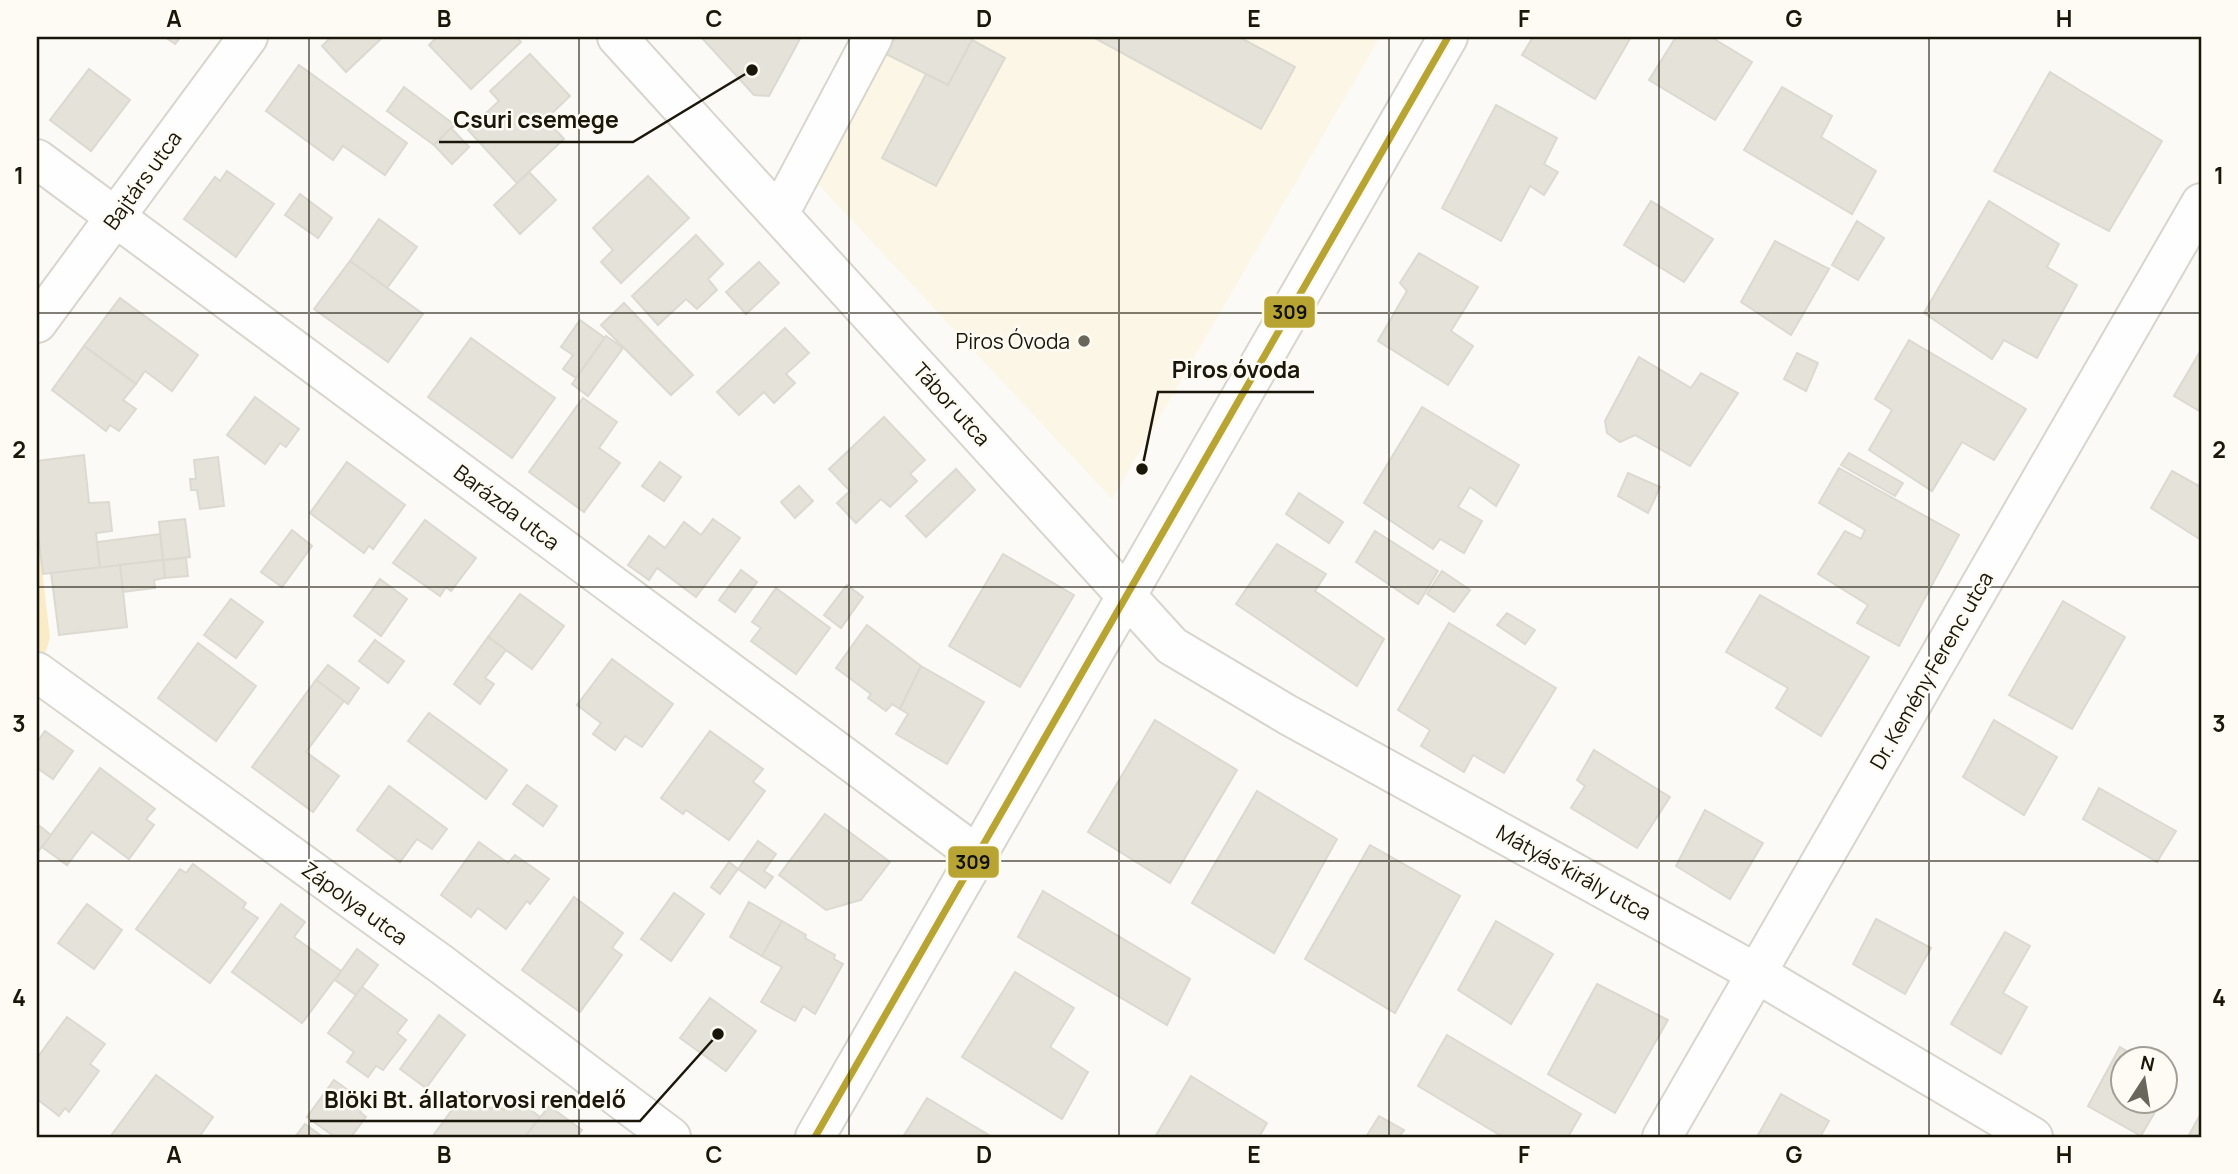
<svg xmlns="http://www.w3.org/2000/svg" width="2238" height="1174" viewBox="0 0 2238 1174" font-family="Manrope,sans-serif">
	<rect width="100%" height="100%" fill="#fbfaf6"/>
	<polygon fill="#fcf6e7" points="895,37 1380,37 1112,499 817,183"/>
	<polygon fill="#f9ecc7" points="37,525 50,638 46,651 37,659"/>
	<g fill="#e5e2d9" stroke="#dcd9d1" stroke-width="2">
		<polygon points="165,37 181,37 175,44"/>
		<polygon points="331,37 383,37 346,72 322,46"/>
		<polygon points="437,37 516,37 521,42 471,89 429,45"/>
		<polygon points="701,37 801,37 769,96 754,95"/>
		<polygon points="895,37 974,37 948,85 886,54"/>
		<polygon points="1093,37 1239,37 1295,67 1261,129"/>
		<polygon points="1533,37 1631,37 1595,99 1522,55"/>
		<polygon points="1676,37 1711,37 1752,62 1715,120 1649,80"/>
		<polygon points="972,40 1005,58 936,186 882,158 926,74 948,85"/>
		<polygon points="530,54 570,96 546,119 564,139 517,183 468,130 499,101 490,91"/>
		<polygon points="299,65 407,143 385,175 343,146 333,160 266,111"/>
		<polygon points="89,69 130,100 91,151 50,120"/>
		<polygon points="2050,72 2162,141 2109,231 1994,171"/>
		<polygon points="404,87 455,125 434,145 387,111"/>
		<polygon points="1782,87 1832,116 1821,137 1876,171 1852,214 1744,150"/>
		<polygon points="1496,105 1557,138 1544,164 1558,172 1544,195 1530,186 1501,241 1442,208"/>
		<polygon points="451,128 469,147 452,164 434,145"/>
		<polygon points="227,171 274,204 236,257 184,219 215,177 220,181"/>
		<polygon points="529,172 556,200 520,234 494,205"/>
		<polygon points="648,176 689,218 621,283 601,262 613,250 593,228"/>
		<polygon points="300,194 332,218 318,238 285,215"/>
		<polygon points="1651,201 1713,239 1684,282 1624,245"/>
		<polygon points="1989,201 2059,244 2047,267 2077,285 2037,358 2004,340 1992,359 1924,313"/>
		<polygon points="379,219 417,247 387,288 350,261"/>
		<polygon points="1857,221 1884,238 1858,280 1832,265"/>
		<polygon points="696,235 723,264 708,279 717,290 697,309 686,299 658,325 632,296"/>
		<polygon points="1775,241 1829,269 1791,335 1741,302"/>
		<polygon points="1419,253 1478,287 1451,331 1473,346 1448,385 1378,341 1407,291 1400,283"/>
		<polygon points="350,261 423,314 388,362 314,309"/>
		<polygon points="759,262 779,283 746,314 726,292"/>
		<polygon points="120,298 198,355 172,391 145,371 136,384 84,346"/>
		<polygon points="624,303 693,375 671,395 601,325"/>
		<polygon points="580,320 605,338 576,378 563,369 573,355 561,347"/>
		<polygon points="785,328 809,353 786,374 795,383 774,403 764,392 739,415 717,392"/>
		<polygon points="606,336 623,348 588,396 572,384"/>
		<polygon points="471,338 555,398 512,458 428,397"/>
		<polygon points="1909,340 2026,409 1994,460 1962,442 1932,491 1869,450 1892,410 1875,399"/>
		<polygon points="84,346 136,384 123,400 136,409 119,431 110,425 106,431 52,390"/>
		<polygon points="2201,350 2201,412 2174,396"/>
		<polygon points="1797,353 1818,363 1806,391 1784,379"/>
		<polygon points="1639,357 1691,388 1701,373 1738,393 1690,466 1635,435 1620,442 1607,433 1605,421"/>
		<polygon points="255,397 299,429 286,447 280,443 265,464 227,435"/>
		<polygon points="583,398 617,422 599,448 620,463 584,512 529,472"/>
		<polygon points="1422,407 1519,465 1496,506 1470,487 1458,507 1482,521 1464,553 1440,539 1433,549 1364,503"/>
		<polygon points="884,417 925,460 910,474 917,481 890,507 881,499 856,523 837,503 850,491 829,469"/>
		<polygon points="1849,453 1903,483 1895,496 1841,465"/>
		<polygon points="84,455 89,503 109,502 112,531 96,533 100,568 43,574 37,525 37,461"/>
		<polygon points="218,457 224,506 200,509 197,490 191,490 190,479 196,479 194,460"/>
		<polygon points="347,462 405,505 373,549 369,546 364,553 310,513"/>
		<polygon points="660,462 681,477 664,501 642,486"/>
		<polygon points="1839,468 1959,535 1899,646 1857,623 1868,605 1818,574 1845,531 1861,539 1865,530 1819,503"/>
		<polygon points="956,469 975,490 926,537 906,516"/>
		<polygon points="2172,471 2201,487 2201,540 2151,508"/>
		<polygon points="1628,473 1660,487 1648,513 1618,496"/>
		<polygon points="799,486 813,501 795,518 781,502"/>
		<polygon points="1299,493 1343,522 1329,543 1286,514"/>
		<polygon points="185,519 190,557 163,560 159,522"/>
		<polygon points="713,519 740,538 696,597 657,568 649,580 628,565 649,536 665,548 684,522 701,535"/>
		<polygon points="425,520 476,558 451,591 446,587 440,596 393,563"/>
		<polygon points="292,530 312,546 282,587 261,572"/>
		<polygon points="1375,531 1438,571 1418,604 1356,562"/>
		<polygon points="160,534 163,560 100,568 97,542"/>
		<polygon points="1277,544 1326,574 1315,591 1384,639 1357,686 1236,604"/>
		<polygon points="1003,554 1074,595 1020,687 949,646"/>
		<polygon points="186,558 188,576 165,578 163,560"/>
		<polygon points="163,560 165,578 154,580 155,588 123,592 120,565"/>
		<polygon points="120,565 127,627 59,635 51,573"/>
		<polygon points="741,570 757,582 735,612 719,600"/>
		<polygon points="1442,571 1470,590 1454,612 1427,594"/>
		<polygon points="380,579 407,599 381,636 354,616"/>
		<polygon points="847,585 863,597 841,628 824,615"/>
		<polygon points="776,588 830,628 796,674 751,641 761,628 752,622"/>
		<polygon points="520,594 564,626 532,669 488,637"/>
		<polygon points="1760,595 1869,657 1821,736 1776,708 1788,688 1726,652"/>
		<polygon points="231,599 263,622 236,658 204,635"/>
		<polygon points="2063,601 2125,637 2072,729 2009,695"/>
		<polygon points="1507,613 1535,630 1525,644 1497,625"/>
		<polygon points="1449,623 1556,688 1504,773 1473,755 1464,772 1421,746 1430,730 1398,710"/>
		<polygon points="867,625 921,666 900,709 892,704 886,711 868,698 871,694 836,668"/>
		<polygon points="488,637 506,650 485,678 494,684 480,704 454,684"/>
		<polygon points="375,640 404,661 388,683 359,661"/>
		<polygon points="198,643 256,686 216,741 158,698"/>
		<polygon points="612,659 673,704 642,747 625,736 615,750 593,734 601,723 577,705"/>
		<polygon points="328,665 359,688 348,704 316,680"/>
		<polygon points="921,666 984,702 947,764 896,734 908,714 900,709"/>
		<polygon points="316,680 344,701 306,752 339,776 313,812 252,767"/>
		<polygon points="429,713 507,770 486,799 408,741"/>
		<polygon points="1155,720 1237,770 1170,883 1088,832"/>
		<polygon points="1994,720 2057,757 2024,815 1963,777"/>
		<polygon points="45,731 73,751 53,779 37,768 37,742"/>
		<polygon points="710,731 763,769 753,782 765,791 729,840 686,810 683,814 661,798"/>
		<polygon points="1594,750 1670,797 1637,848 1571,808 1585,786 1577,780"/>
		<polygon points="100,768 155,809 146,819 154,825 129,859 92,832 67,865 42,847"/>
		<polygon points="527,785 557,806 543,826 513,804"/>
		<polygon points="389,786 447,829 432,849 417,839 400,862 357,830"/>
		<polygon points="2099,788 2176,831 2157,862 2083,819"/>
		<polygon points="1257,791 1337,839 1274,953 1192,903"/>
		<polygon points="1705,810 1763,843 1730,899 1676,866"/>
		<polygon points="825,814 890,862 861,900 826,910 779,875"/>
		<polygon points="37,824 51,835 37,853"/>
		<polygon points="758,841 776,854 764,871 773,877 765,888 738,869"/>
		<polygon points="479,842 508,863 515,855 549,879 530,904 527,901 506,929 478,908 471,917 441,895"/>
		<polygon points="1370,845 1460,896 1395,1013 1305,959"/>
		<polygon points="729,862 738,869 720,894 711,887"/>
		<polygon points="193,864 246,903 243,908 258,918 210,983 136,929 180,869 186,873"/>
		<polygon points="1043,891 1190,979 1167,1025 1018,937"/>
		<polygon points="674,893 704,914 671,961 641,939"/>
		<polygon points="574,897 623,933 612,948 622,955 580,1012 522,970"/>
		<polygon points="749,902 782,921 762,956 730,937"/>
		<polygon points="87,904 122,930 94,969 58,943"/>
		<polygon points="281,904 305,922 294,937 341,971 302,1023 232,972"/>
		<polygon points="1876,919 1931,948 1905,994 1853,964"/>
		<polygon points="782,921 806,935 805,938 835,955 834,959 843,964 815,1014 803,1006 795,1021 761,1002 782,967 762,956"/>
		<polygon points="1496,921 1553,954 1511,1024 1458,990"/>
		<polygon points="2005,932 2030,946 2003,993 2027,1007 2001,1054 1951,1024"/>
		<polygon points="357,949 378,965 356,995 335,980"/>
		<polygon points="1015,972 1074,1008 1050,1047 1088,1072 1062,1119 962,1057"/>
		<polygon points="1597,984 1668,1020 1615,1113 1548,1074"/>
		<polygon points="362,987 407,1020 397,1033 406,1040 383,1070 376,1066 368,1077 347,1062 354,1052 328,1033"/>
		<polygon points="710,998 756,1031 726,1071 680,1038"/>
		<polygon points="439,1015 465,1035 426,1088 400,1069"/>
		<polygon points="67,1017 105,1044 90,1064 99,1071 69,1112 65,1108 59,1116 37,1099 37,1058"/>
		<polygon points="1447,1035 1581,1114 1568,1137 1503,1137 1418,1086"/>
		<polygon points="2120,1047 2139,1058 2122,1058 2122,1100 2162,1100 2141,1136 2088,1106"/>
		<polygon points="2164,1074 2175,1080 2164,1096"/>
		<polygon points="156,1075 213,1117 199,1137 110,1137"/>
		<polygon points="1191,1076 1267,1123 1259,1137 1155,1137"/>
		<polygon points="334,1080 366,1103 360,1112 366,1117 351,1137 335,1137 307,1117"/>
		<polygon points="466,1091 491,1109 495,1103 504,1110 513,1097 540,1117 525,1137 432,1137"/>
		<polygon points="1781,1094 1829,1121 1820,1137 1757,1137"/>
		<polygon points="927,1098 992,1137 903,1137"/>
		<polygon points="549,1106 582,1130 577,1137 525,1137"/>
		<polygon points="2201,1113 2201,1137 2188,1137"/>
		<polygon points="1379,1116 1404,1130 1399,1137 1366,1137"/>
		<polygon points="305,1124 323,1137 295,1137"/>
	</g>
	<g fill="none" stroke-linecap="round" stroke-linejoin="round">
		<g stroke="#d8d5cd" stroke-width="42">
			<g id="minor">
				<polyline points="617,37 1172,646 1288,715 1756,973 2033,1137"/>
				<polyline points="37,159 977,855"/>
				<polyline points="779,214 873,37"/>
				<polyline points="37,323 248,37"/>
				<polyline points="37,672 441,964 671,1137"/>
				<polyline points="815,1137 1448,37"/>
				<polyline points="1662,1137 2201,203"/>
			</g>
		</g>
		<use href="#minor" stroke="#fefefe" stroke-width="38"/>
		<g stroke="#fdfbf4" stroke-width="12">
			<polyline id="bus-1" points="815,1137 1448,37"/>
		</g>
		<use href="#bus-1" stroke="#b8a432" stroke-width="7"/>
	</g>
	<path fill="none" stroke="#1a1609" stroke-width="2" stroke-opacity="0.55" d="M309,37v1100M579,37v1100M849,37v1100M1119,37v1100M1389,37v1100M1659,37v1100M1929,37v1100M37,313h2164M37,587h2164M37,861h2164"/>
	<circle fill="#69665c" stroke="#fdfbf4" stroke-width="2.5" cx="1084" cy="341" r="7"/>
	<g text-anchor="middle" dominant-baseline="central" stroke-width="5" stroke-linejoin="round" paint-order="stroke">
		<g font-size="21" fill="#1a1609" stroke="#fdfbf4">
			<text transform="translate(142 180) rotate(-54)">Bajtárs utca</text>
			<text transform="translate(952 404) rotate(48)">Tábor utca</text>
			<text transform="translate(507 507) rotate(37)">Barázda utca</text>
			<text transform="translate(1931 670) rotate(-60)">Dr. Kemény Ferenc utca</text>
			<text transform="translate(1574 872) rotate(29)">Mátyás király utca</text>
			<text transform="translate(355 903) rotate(36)">Zápolya utca</text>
		</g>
		<g font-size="21" fill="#1a1609" stroke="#fdfbf4" text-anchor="end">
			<text x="1070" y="341">Piros Óvoda</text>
		</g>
	</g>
	<path fill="none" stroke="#1a1609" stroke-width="2.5" d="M752 70L633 142H439M1142 469L1158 392H1314M718 1034L640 1121H310"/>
	<g fill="#1a1609" stroke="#fdfbf4" stroke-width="2.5">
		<circle cx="752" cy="70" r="7"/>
		<circle cx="1142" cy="469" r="7"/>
		<circle cx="718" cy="1034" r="7"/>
	</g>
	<g font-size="23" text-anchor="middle" font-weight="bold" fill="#1a1609" stroke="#fdfbf4" stroke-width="5" stroke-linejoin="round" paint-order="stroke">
		<text x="536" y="128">Csuri csemege</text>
		<text x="1236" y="378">Piros óvoda</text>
		<text x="475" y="1108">Blöki Bt. állatorvosi rendelő</text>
	</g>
	<g stroke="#fdfbf4" stroke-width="2.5">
		<rect x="1263" y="295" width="53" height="34" rx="7" fill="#b8a432"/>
		<rect x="947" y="845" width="53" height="34" rx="7" fill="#b8a432"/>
	</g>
	<g font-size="19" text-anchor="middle" font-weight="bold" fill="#111">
		<text x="1290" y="319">309</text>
		<text x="973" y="869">309</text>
	</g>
	<rect width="2238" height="1174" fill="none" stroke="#fdfbf4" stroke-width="77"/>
	<g transform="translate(2144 1080) rotate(12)"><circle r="33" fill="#fdfbf4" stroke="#a29f96" stroke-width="2"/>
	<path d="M0-5L12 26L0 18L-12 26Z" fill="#69665c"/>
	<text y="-10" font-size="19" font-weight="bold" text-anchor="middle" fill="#1a1609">N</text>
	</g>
	<rect x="38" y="38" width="2162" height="1098" fill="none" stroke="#1a1609" stroke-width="2.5"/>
	<g font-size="23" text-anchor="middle" font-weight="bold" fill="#1a1609">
		<text x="174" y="27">A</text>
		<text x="444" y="27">B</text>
		<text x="714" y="27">C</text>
		<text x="984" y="27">D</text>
		<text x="1254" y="27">E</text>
		<text x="1524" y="27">F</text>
		<text x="1794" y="27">G</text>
		<text x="2064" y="27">H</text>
		<text x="19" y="184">1</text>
		<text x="2219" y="184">1</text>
		<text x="19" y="458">2</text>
		<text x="2219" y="458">2</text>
		<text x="19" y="732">3</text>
		<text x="2219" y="732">3</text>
		<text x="19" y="1006">4</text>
		<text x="2219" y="1006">4</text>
		<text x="174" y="1163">A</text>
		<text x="444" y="1163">B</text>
		<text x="714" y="1163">C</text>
		<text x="984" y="1163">D</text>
		<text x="1254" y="1163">E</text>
		<text x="1524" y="1163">F</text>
		<text x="1794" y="1163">G</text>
		<text x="2064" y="1163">H</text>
	</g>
</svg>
